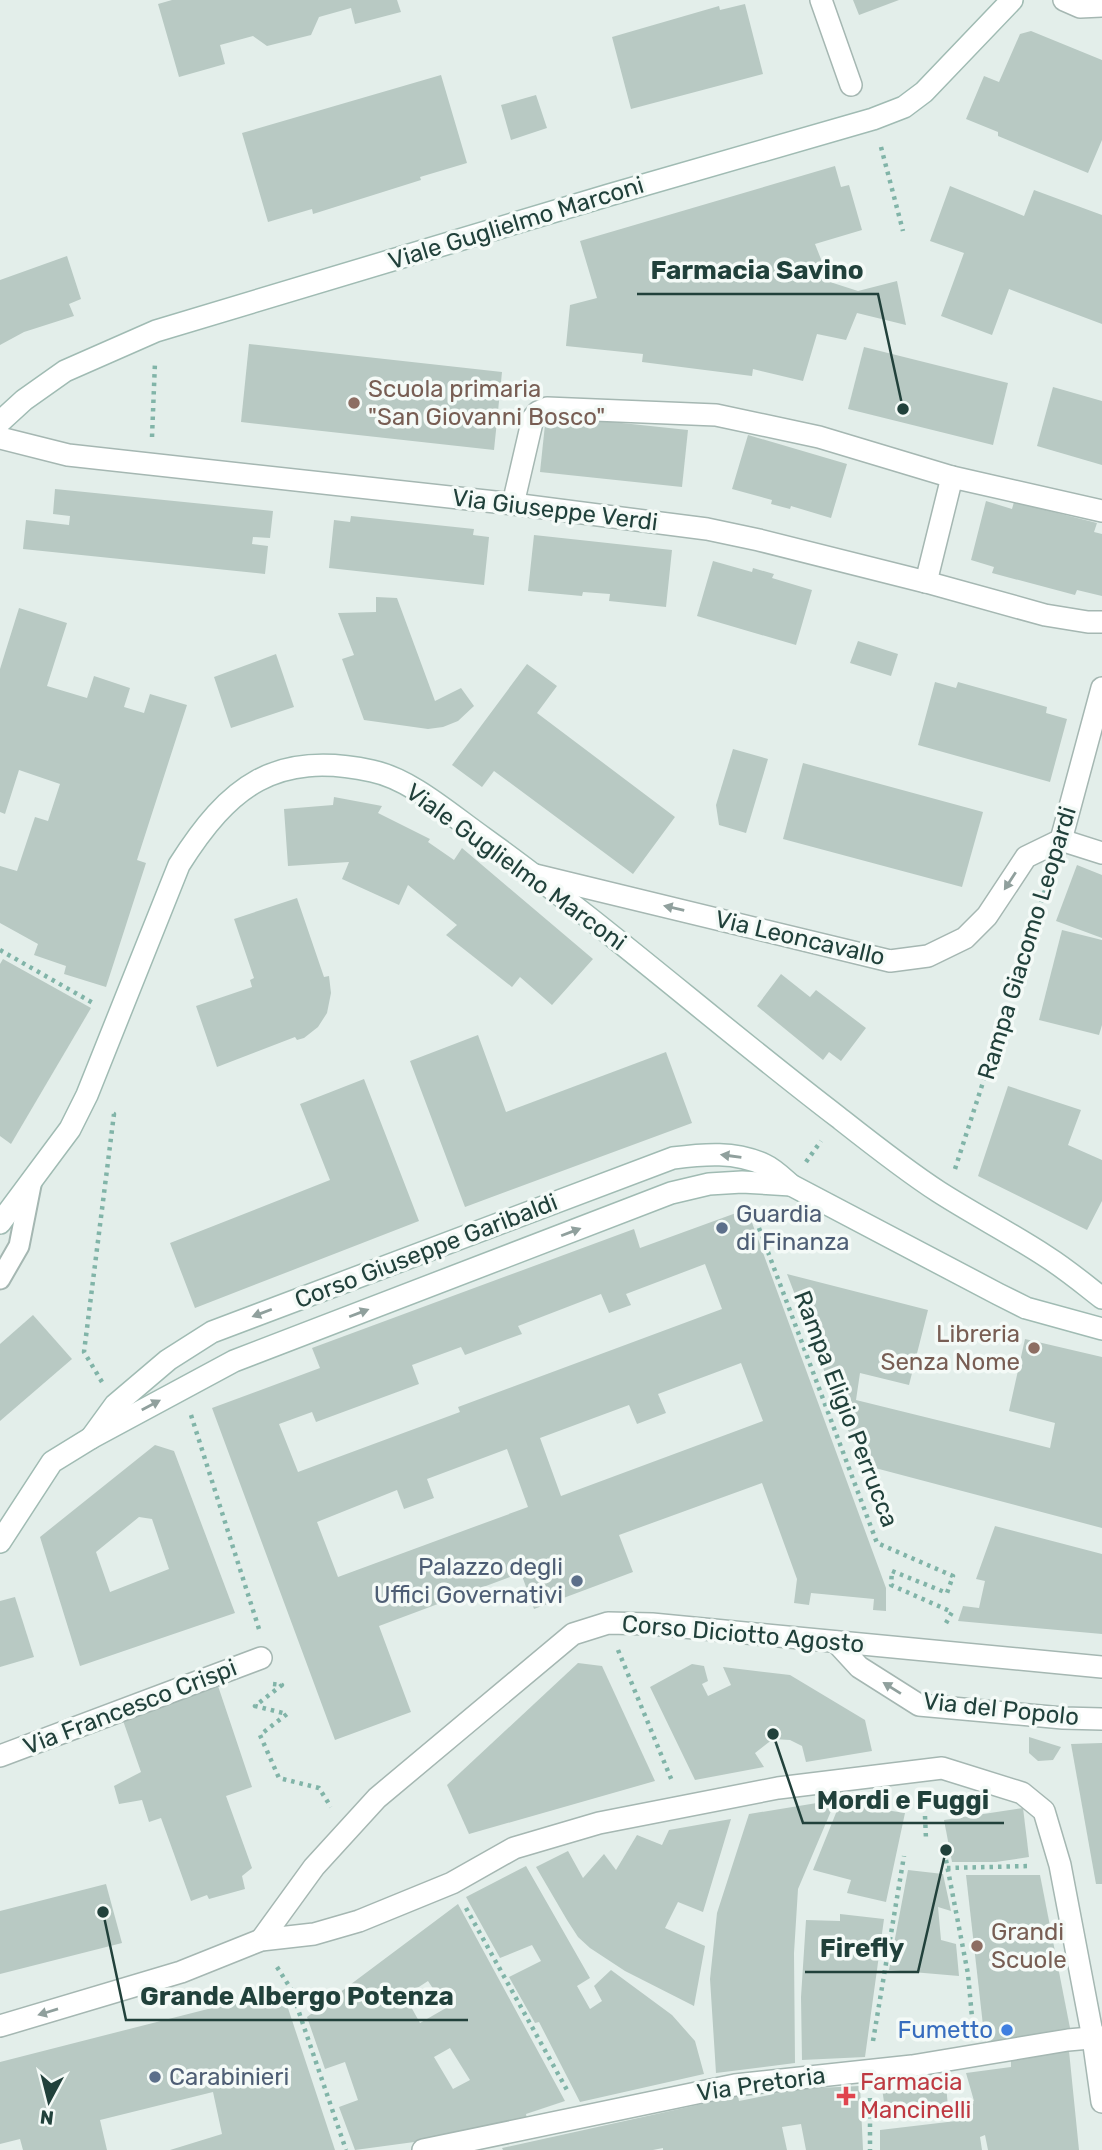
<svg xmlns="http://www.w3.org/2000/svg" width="1102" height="2150" viewBox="0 0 1102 2150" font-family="Rubik,sans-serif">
	<rect width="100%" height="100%" fill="#e3eeea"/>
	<g fill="#b8c9c3" fill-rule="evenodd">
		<polygon points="172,0 397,0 401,12 355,24 351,8 319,17 311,35 267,46 253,36 220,45 225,64 179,77 158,4"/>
		<polygon points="853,0 899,0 859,15"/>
		<polygon points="745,4 763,74 631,109 612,37 719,6 720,10"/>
		<polygon points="1031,31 1102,60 1102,140 1088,173 998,136 998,132 966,119 984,76 999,82 1020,34"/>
		<polygon points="441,75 467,163 420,177 421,180 313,214 312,209 268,222 242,133"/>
		<polygon points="536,95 547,128 511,140 501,105"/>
		<polygon points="835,166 841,187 849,185 862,230 815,244 830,282 858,291 897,281 906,325 857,313 846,340 817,334 803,381 753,369 752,376 642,362 643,354 566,346 570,305 597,298 580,241"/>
		<polygon points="950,186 1024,216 1034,190 1102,215 1102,324 1009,289 992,335 941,316 964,253 930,241"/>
		<polygon points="67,256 81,299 69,304 74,316 24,332 0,345 0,280"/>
		<polygon points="249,344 502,372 494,450 241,422"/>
		<polygon points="864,347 1008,383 993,445 848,409"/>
		<polygon points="1053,387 1102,401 1102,465 1037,446"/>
		<polygon points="546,415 688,430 682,487 540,472"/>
		<polygon points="748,435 847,464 831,518 791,506 790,509 771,504 772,500 732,489"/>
		<polygon points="55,489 273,511 270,538 253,537 252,544 268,546 265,574 23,549 26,520 69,525 70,516 53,514"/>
		<polygon points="986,501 1012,509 1014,502 1097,523 1094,532 1102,534 1102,596 1077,590 1075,595 992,573 994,567 971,560"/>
		<polygon points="351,516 474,529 473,535 489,537 484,585 329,568 334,520 350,522"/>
		<polygon points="534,535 672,550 666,607 609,601 610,594 583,592 582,596 528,591"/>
		<polygon points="713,561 752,572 753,568 774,574 772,578 812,590 796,645 697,616"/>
		<polygon points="376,597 397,598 435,701 461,688 474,706 458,721 443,727 428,729 364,720 342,659 354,655 338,613 376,612"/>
		<polygon points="19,608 67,623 47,686 87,698 94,676 130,688 124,707 144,713 150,694 187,705 137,860 146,863 106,987 64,974 66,966 34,955 38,944 0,923 0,866 17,871 35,817 48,821 60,784 19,770 5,814 0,812 0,669"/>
		<polygon points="858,641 898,654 891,676 850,663"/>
		<polygon points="276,654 294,707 231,728 214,677"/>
		<polygon points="527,664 557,686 537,713 675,817 633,874 494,771 482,787 452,765"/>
		<polygon points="935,682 956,688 958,682 1047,707 1046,713 1067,719 1050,782 918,745"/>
		<polygon points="733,749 768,759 746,833 719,825 716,805"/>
		<polygon points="803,763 983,812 962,887 783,839"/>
		<polygon points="334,797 382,806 378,813 430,839 428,842 454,860 462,848 593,959 552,1005 520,977 512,987 446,935 457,925 408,885 399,905 342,879 349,862 288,866 284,809 333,805"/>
		<polygon points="1077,865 1102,875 1102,938 1056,921"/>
		<polygon points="297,898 324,977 329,976 331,993 327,1013 318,1027 304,1038 297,1040 295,1037 217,1067 196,1006 252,987 250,980 254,978 234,919"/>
		<polygon points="1062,930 1102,940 1102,1025 1099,1035 1039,1020"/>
		<polygon points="3,959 91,1008 11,1144 0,1136 0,964"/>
		<polygon points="781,974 810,997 816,990 866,1028 841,1061 829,1052 823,1060 757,1006"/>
		<polygon points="478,1035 506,1112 666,1052 692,1123 465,1207 410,1061"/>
		<polygon points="364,1079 419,1221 195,1308 170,1243 330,1180 300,1104"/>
		<polygon points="1008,1086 1081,1110 1068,1145 1102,1160 1102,1201 1087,1230 978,1176"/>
		<path d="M747,1209l139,379v23l-13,-1 1,-11 -63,-6 -2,12 -15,-2 3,-24 -35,-96 -143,52 14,37 -99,37 -13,-36 -142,53 32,86 -76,28 -123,-332 108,-40 -8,-20 322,-119 6,19zM705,1264l17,45 -264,98 2,5 -162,60 -19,-48 33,-12 4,10 103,-38 -7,-19 49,-18 4,8 54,-20 3,-1 -4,-8 83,-32 8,19 22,-8 -5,-11zM741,1363l22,58 -202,75 -21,-58 89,-33 8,19 29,-11 -8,-19zM507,1449l21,58 -190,70 -21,-55 80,-32 7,19 30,-11 -7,-19z"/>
		<polygon points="787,1274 928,1310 909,1385 860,1373 856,1400 1050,1448 1055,1423 1009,1411 1025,1339 1102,1357 1102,1528 860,1464 861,1441 853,1439 845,1425"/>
		<polygon points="33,1315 72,1359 0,1421 0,1344"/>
		<path d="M155,1445l19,6 61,162 -155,53 -40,-129zM139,1517l13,2 17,50 -59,23 -14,-40z"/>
		<polygon points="995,1526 1102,1554 1102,1634 958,1621 963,1606 979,1608 985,1581 976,1579"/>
		<polygon points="15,1597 34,1657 0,1667 0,1601"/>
		<polygon points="578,1663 602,1666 655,1781 469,1834 447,1785"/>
		<polygon points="692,1664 704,1666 708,1681 702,1684 708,1696 731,1685 723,1667 790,1675 865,1720 872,1751 806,1762 802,1746 790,1740 773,1739 755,1753 764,1767 695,1780 650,1687"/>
		<polygon points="215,1677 252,1787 226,1796 252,1868 242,1876 245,1889 209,1899 207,1895 191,1901 161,1818 149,1822 142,1800 119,1804 114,1786 141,1772 120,1712"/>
		<polygon points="1029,1737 1061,1747 1053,1760 1038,1761 1029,1753"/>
		<polygon points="1102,1743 1102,1884 1096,1884 1071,1744"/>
		<polygon points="829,1801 834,1804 798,1889 794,1953 795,2063 716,2073 710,1979 717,1913 749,1814"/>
		<polygon points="840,1803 905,1813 886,1902 847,1893 851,1880 813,1870"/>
		<polygon points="1023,1808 1029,1857 996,1862 952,1862 944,1820"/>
		<polygon points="731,1819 703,1912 678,1902 665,1928 705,1946 694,2006 625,1971 590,1948 578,1937 567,1920 536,1867 568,1851 583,1878 604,1854 616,1870 637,1835 662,1845 669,1830"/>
		<polygon points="526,1866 590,1978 577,1986 590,2009 602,2001 594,1986 611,1970 672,2015 695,2041 704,2074 580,2102 539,2022 535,2023 509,1977 541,1961 532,1945 500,1958 466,1897"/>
		<polygon points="908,1870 943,1874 951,1911 938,1907 941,1940 956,1944 959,1976 889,1970"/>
		<polygon points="966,1875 1040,1875 1070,2028 985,2043"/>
		<polygon points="106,1884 122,1943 0,1974 0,1911"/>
		<path d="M458,1904l107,197 -39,13 1,5 -98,21 -74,10 -16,-43 19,-7 -13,-38 -20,7 -18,-52zM428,1981l18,27 -26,15 -15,-27zM450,2048l20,32 -17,9 -19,-32z"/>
		<polygon points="840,1914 884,1919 865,2057 802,2060 801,1997 806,1920 840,1921"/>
		<polygon points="282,1990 335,2150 170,2150 222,2134 213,2092 100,2120 107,2150 23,2150 20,2139 0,2144 0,2062"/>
		<polygon points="1069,2051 1079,2150 988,2150 985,2135 980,2137 982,2150 880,2150 880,2130 956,2121 955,2104 974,2101 966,2073 1011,2067 1011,2061"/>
		<polygon points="945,2074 948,2107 886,2115 881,2082"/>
		<polygon points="860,2086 863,2150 806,2150 801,2124 782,2127 787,2150 663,2150 663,2148 653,2150 503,2150 502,2148 738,2096 739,2101 774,2094 774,2090"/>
	</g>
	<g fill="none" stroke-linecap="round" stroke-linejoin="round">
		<g stroke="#a5b7b2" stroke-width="23">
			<polyline id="lane" points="0,1279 19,1246 32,1180"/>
		</g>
		<g stroke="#a5b7b2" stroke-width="24">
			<g id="street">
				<polyline points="821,0 851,85"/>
				<polyline points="1064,0 1080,7 1102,6"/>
				<polyline points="0,438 68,455 513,504 707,529 759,540 926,582 1045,615 1088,622 1102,622"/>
				<polyline points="513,504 533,418 538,412 547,408 716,415 819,437 952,477"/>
				<polyline points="926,582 952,477 1102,511"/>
				<polyline points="1061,840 1102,688"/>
				<polyline points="1061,840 1102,853"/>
				<polyline points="535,875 890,961 928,956 965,938 987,916 1026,857 1061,840"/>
				<polyline points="836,1642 859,1667 919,1705 1063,1718 1102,1719"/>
				<polyline points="0,1756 261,1658"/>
				<polyline points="261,1940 314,1867 377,1798 573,1634 608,1623 652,1624 1102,1667"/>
				<polyline points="0,2026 181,1972 261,1940 314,1934 359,1921 452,1883 514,1848 599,1823 778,1788 942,1768 1022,1793 1044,1811 1060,1865 1093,2038 1102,2102"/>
				<polyline points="423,2150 735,2085 912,2066 1068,2040 1102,2037"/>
			</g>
		</g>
		<g stroke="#a0bbb3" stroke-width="24">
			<g id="secondary">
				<polyline points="0,422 24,400 65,371 156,331 609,195 873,119 904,107 924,92 1012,0"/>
				<path d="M0,1223l70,-94 17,-34 92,-230c50,-79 96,-115 193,-94 39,8 79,44 112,67 122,88 235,188 354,279 33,26 67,53 101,75 36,23 73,42 108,65 19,12 37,27 55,41"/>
				<path d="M91,1438l24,-33 53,-45 44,-28 461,-174c31,-4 62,-7 92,7 9,4 18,13 26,20l207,109 28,14 76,21"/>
				<polyline points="0,1542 52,1462 91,1438 234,1361 671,1193 709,1184 742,1182 791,1185"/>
			</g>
		</g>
		<g stroke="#81b4a8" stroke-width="4.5" stroke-dasharray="3.5 5" stroke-linecap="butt">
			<polyline points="881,147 903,231"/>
			<polyline points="152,437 155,362"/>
			<polyline points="0,950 93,1003"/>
			<polyline points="806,1162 821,1141"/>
			<polyline points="955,1169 1048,881"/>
			<polyline points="753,1212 877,1543 953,1576 947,1593 892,1571 891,1585 952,1612 945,1625"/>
			<polyline points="102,1382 84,1352 114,1114 110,1112"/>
			<polyline points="191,1415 259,1629"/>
			<polyline points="618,1650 672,1781"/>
			<polyline points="273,1684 282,1685 255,1706 287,1714 260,1735 279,1778 319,1788 331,1807"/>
			<polyline points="925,1816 926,1839"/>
			<polyline points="946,1860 968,1974 973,2028"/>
			<polyline points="947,1868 1030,1866"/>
			<polyline points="466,1908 567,2090"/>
			<polyline points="277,1967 291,1989 346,2150"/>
			<polyline points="873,2041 904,1856"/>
			<polyline points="870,2098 870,2150"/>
		</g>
		<use href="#lane" stroke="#fff" stroke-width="19"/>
		<use href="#street" stroke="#fff" stroke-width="21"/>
		<use href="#secondary" stroke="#fff" stroke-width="21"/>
	</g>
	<defs><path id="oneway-solid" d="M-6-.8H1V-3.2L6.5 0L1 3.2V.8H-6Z" transform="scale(1.75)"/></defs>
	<g fill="#90a09d">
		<use href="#oneway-solid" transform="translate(1010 881) rotate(123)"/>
		<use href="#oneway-solid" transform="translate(674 908) rotate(-167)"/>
		<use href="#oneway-solid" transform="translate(731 1156) rotate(-172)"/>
		<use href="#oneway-solid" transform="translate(571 1232) rotate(-21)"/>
		<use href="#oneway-solid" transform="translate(262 1313) rotate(159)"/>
		<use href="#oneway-solid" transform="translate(359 1313) rotate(-21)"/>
		<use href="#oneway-solid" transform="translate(151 1405) rotate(-28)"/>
		<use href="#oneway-solid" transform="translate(892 1688) rotate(-148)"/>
		<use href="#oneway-solid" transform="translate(48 2012) rotate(163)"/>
	</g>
	<g fill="#8d6e63" stroke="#f4faf7" stroke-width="2.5">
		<circle cx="354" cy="403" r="7"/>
		<circle cx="1034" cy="1348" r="7"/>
		<circle cx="977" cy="1946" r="7"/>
	</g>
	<g fill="#5c6f8a" stroke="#f4faf7" stroke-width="2.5">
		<circle cx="722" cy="1228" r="7"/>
		<circle cx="577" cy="1581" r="7"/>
		<circle cx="155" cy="2077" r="7"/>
	</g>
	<circle fill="#3f7fe0" stroke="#f4faf7" stroke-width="2.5" cx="1007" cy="2030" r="7"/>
	<path fill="#e0444e" stroke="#f4faf7" stroke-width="2.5" d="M842.5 2085.5h7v7h7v7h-7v7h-7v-7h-7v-7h7z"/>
	<g text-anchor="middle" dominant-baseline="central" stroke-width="7" stroke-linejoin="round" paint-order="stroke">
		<g font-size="24" fill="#21413b" stroke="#f4faf7">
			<text transform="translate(516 223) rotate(-17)">Viale Guglielmo Marconi</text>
			<text transform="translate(555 510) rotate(7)">Via Giuseppe Verdi</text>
			<text transform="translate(516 867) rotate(36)">Viale Guglielmo Marconi</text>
			<text transform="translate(800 938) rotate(13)">Via Leoncavallo</text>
			<text transform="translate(1027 943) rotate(-73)">Rampa Giacomo Leopardi</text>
			<text transform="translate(426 1251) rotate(-21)">Corso Giuseppe Garibaldi</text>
			<text transform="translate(846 1409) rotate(69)">Rampa Eligio Perrucca</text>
			<text transform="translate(743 1634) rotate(5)">Corso Diciotto Agosto</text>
			<text transform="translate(130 1707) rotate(-21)">Via Francesco Crispi</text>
			<text transform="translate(1001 1709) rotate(6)">Via del Popolo</text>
			<text transform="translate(761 2084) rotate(-8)">Via Pretoria</text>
		</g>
		<g font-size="24" fill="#785e54" stroke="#f4faf7" text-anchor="start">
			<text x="368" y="389">Scuola primaria<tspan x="368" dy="28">"San Giovanni Bosco"</tspan></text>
			<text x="1020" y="1334" text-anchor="end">Libreria<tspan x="1020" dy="28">Senza Nome</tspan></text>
			<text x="991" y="1932">Grandi<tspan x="991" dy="28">Scuole</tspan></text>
		</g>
		<g font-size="24" fill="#4e5e75" stroke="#f4faf7" text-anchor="start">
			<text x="736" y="1214">Guardia<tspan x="736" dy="28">di Finanza</tspan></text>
			<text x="563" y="1567" text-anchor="end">Palazzo degli<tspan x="563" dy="28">Uffici Governativi</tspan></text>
			<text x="169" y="2077">Carabinieri</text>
		</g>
		<g font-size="24" fill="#366cbe" stroke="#f4faf7" text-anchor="end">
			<text x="993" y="2030">Fumetto</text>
		</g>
		<g font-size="24" fill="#be3a42" stroke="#f4faf7" text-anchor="start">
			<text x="860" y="2082">Farmacia<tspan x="860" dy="28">Mancinelli</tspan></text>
		</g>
	</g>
	<path fill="none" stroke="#21413b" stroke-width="2.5" d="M903 409L878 294H637M773 1734L803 1823H1004M946 1850L918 1972H805M103 1912L126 2020H468"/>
	<g fill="#21413b" stroke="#f4faf7" stroke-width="2.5">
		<circle cx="903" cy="409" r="7"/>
		<circle cx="773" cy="1734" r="7"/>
		<circle cx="946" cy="1850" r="7"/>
		<circle cx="103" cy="1912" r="7"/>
	</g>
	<g font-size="26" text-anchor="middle" font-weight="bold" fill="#21413b" stroke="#f4faf7" stroke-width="7" stroke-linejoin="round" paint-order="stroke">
		<text x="757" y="279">Farmacia Savino</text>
		<text x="903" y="1809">Mordi e Fuggi</text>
		<text x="862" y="1957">Firefly</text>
		<text x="297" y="2005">Grande Albergo Potenza</text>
	</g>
	<g transform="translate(49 2101) rotate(187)" stroke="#f4faf7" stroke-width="5" paint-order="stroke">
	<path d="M0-5L12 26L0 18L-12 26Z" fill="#21413b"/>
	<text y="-10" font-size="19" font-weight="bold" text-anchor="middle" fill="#21413b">N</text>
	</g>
</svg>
